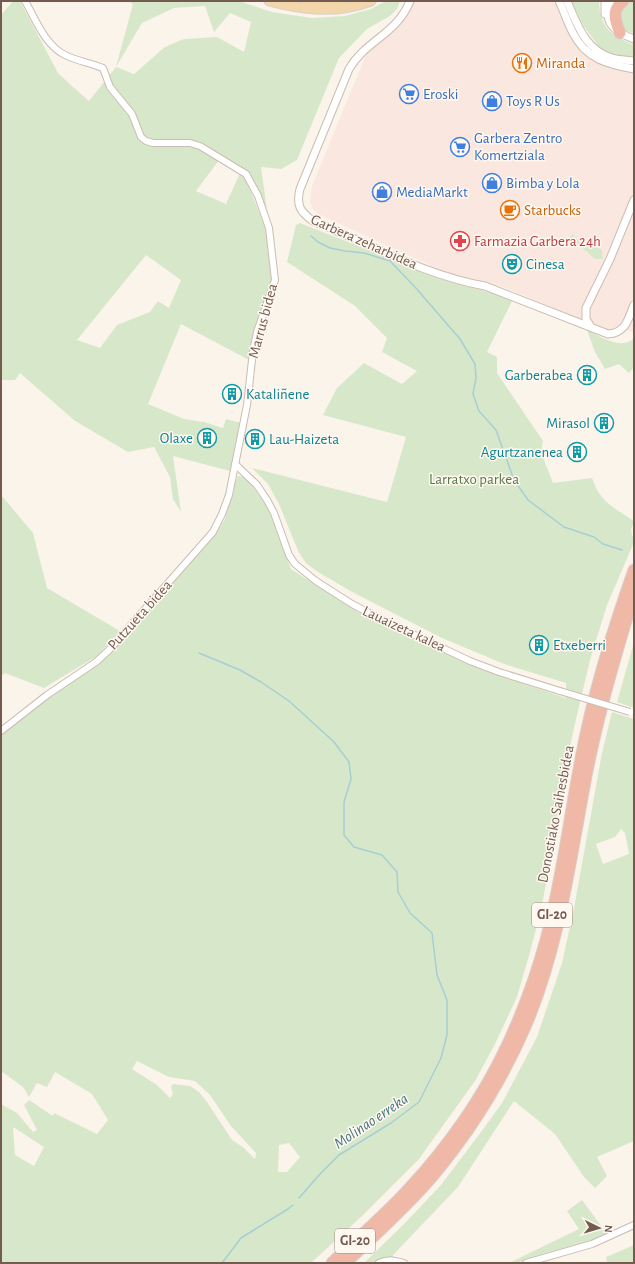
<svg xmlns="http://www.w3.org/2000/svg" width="635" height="1264" viewBox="0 0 635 1264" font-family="'Alegreya Sans',sans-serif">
	<rect width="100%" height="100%" fill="#fbf4ea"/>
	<polygon fill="#fae7df" points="413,1 556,1 575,43 585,54 594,61 609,68 634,73 634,333 627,330 620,335 508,289 487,282 447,273 318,214 313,209 310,202 312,186 366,55 400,25 409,12"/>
	<g fill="#d7e8ca" fill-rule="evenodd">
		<path d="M13,1h7l38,72 15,14 16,14 27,-34 17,-63 -5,-3h111l33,11 40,6 33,-2 26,-7 15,-8h14l-3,8 -7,7 -23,13 -28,29 -42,102 -16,9 -20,-2 6,43 -16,-34 -7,-7 -22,-13 -26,35 30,13 14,-31 7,9 18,45 7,54 -21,64 -2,15 -68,-36 -33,80 36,15 20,3 19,6 3,-9 15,4 -11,48 -57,-15 8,56 -8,-13 -3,-22 -16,-30 -26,5 -53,-31 -55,-48 -5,7h-14v-365zM205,6l9,26 16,-19 21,9 -7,30 -27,-15 -33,2 -19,8 -31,27 -18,-7 26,-44 32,-15zM146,255l35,25 -12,28 -11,-7 -8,11 -33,13 -17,23 -23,-8z"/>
		<path d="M571,1h28c1,27 12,34 35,44v13l-31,-6 -20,-27z"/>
		<polygon points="627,1 634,1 634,33 623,30 618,8"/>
		<path d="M300,223l127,50 76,24 9,4 -25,51 10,5v16l46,68 -2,11 12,31 39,-5c8,24 21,29 42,43l-3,9 3,12 -27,63 -17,55 -16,68 -11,52 -14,88 -8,42 -11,42 -13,45 -23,49 -19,35 -56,78 -58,58 -50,46h-310v-159l16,9 16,19 4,-2 -13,-25 5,-5 24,16 1,-3 43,21 11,-14 -16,-26 -37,-22 -8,15 -10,-4 -8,14 -6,-10 -22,-16v-336l82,-63 21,-14 113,-126 8,-13 10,-36 3,-7 8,1 22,31 23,61 67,43 132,60 76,26v-15l-62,-19 -62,-26 -88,-45 -36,-21 -12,-9 -7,-10 -20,-49 -11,-20 -16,-16 135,34 19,-65 -83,-22 14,-27 27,-25 38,21 15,-13 -35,-19 5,-14 -32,-32 -68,-44 9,-37zM137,1061l32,16 26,4 15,14 21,31 25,27 -1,6 -12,-12 -11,-7 -25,-38 -8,-10 -9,-6 -17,-2 -2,3 2,7 -3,4 -13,-13 -25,-16zM13,1127l31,20 -10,19 -19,-11zM289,1143l11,14 -13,15h-9l1,-27z"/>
		<polygon points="574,233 573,237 602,250 603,259 595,259 570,237"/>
		<path d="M587,330c12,6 35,21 47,8v29l-5,6 -10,-9 -14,5 -10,-17z"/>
		<polygon points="1,495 33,533 47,588 120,631 97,656 44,688 5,673 1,676"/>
		<polygon points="634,642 634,708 617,702"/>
		<path d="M612,712l22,7v422l-37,16 10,19 -12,12 -11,-11 -29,-43 -41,-33 -56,86 -65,68 -1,7 2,1h-30l40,-39 37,-39 43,-57 18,-25 35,-66 25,-74 12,-55 28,-155zM621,829l4,4 4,21 -26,10 -7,-20 19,-7z"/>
		<path d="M582,1200l26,35c-26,11 -53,20 -80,25 -7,1 -12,3 -19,3l70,-34 -12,-18z"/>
		<polygon points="634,1245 634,1263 607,1263 606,1257"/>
	</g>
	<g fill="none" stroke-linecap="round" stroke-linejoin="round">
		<g stroke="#a7ced4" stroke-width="1.5">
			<polyline points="311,236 318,242 330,248 345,251 364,253 390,261 415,287 460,339 475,364 476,378 473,394 479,411 496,430 514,480 528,500 564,527 594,537 603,544 622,550"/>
			<polyline points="199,653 240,670 261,682 289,701 334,742 349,762 351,779 344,802 344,835 354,847 382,855 397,872 398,892 410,913 432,933 437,975 447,1000 447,1035 441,1058 419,1102 391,1123 339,1155 320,1174 299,1198"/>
			<polyline points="222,1263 241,1238 288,1209 293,1205"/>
		</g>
		<g stroke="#ccbcb1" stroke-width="8">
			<g id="minor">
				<polyline points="235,464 257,485 267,500 274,513 289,555 295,564 316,581 352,604 377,617 470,661 499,672 560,691"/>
				<path d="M1,731l46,-36 49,-33 13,-12 104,-118 9,-18 7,-19 18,-90 6,-54 4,-19 18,-52 -6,-52 -11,-32 -12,-22 -46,-28 -10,-3h-37l-7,-2 -5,-4 -9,-23 -22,-27 -7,-19c-12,-5 -26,-7 -38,-13 -20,-10 -29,-35 -40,-54"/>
				<path d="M379,1263c9,-4 15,-3 25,0"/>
				<polyline points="526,1263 592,1244 634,1225"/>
			</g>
		</g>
		<g stroke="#ccbcb1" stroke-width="9">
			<g id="tertiary">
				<path d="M410,1c-13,33 -44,39 -61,68l-49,120c-4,16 0,23 13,32 57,23 111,54 172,65l123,48c18,-1 20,-15 26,-29"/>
				<path d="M559,1c5,10 8,21 14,32 13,26 34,31 61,36"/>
				<path d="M567,1c10,23 18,49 45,57 7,2 15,2 22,3"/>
				<polyline points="605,1 605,14"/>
				<path d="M611,1c-9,22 4,31 23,38"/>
				<polyline points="591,327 586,319 586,308 610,259 634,200"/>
			</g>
		</g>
		<g stroke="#d8d1ce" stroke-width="11">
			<g id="primary">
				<path d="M269,1c34,9 68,13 102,0"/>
				<polyline points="306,1 317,2 341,1"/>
			</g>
		</g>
		<g stroke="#d8d1ce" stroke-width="13">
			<g id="motorway">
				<path d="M620,33c-5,-12 -9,-23 3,-32"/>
				<path d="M332,1263c25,-24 52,-47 76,-73 39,-42 74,-91 99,-144 16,-34 29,-69 39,-106 18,-67 25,-137 40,-206 12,-56 29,-110 48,-164"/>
				<path d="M345,1263c29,-27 59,-54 85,-84 39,-46 71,-97 95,-152 34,-80 45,-166 61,-251 12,-61 29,-121 48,-181"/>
			</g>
		</g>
		<use href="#minor" stroke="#fff" stroke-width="6"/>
		<use href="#tertiary" stroke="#fff" stroke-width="7"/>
		<use href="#primary" stroke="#f3d6a9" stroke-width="9"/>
		<use href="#motorway" stroke="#efb8a7" stroke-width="11"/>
		<g stroke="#ccbcb1" stroke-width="8" stroke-linecap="butt">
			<polyline id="minor-bridge" points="560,691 630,712"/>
		</g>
		<use href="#minor-bridge" stroke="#fff" stroke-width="6"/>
	</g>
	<defs>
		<g id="restaurant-ring" transform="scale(1)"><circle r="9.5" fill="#fef8f1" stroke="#e8710a" stroke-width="1.5"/><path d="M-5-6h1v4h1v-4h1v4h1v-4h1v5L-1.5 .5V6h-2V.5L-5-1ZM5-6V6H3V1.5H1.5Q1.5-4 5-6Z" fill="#e8710a"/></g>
		<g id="supermarket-ring" transform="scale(1)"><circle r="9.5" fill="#fef8f1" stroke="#3f7fe0" stroke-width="1.5"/><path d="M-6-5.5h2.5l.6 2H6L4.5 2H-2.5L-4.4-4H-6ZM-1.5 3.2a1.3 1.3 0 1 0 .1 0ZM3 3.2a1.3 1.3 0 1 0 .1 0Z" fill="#3f7fe0"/></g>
		<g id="shop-ring" transform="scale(1)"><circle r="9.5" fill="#fef8f1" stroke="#3f7fe0" stroke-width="1.5"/><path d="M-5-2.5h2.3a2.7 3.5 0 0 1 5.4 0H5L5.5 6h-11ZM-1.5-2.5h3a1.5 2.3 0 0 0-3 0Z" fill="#3f7fe0"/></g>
		<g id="cafe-ring" transform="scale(1)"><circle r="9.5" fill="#fef8f1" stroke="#e8710a" stroke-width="1.5"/><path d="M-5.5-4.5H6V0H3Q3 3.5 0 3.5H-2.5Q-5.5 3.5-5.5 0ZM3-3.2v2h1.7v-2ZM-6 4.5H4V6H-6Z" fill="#e8710a"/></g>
		<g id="pharmacy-ring" transform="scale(1)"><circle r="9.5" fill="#fef8f1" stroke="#e0444e" stroke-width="1.5"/><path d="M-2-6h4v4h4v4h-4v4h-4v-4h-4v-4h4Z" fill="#e0444e"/></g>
		<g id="theatre-ring" transform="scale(1)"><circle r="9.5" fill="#fef8f1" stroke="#0f9aa8" stroke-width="1.5"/><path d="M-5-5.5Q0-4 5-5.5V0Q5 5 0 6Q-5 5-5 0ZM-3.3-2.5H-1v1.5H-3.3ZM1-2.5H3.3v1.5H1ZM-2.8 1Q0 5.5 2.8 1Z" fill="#0f9aa8"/></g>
		<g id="building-ring" transform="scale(1)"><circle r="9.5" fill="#fef8f1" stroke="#0f9aa8" stroke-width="1.5"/><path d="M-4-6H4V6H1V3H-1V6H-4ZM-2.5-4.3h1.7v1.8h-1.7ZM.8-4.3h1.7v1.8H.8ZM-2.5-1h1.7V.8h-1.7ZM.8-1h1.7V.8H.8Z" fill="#0f9aa8"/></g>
	</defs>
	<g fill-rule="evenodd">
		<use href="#restaurant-ring" x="522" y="63"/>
		<use href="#supermarket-ring" x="409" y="94"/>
		<use href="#shop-ring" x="492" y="101"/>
		<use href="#supermarket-ring" x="460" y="147"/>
		<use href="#shop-ring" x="492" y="183"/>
		<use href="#shop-ring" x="382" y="192"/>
		<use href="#cafe-ring" x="510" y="210"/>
		<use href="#pharmacy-ring" x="460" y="241"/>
		<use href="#theatre-ring" x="512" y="264"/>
		<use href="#building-ring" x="587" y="375"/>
		<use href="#building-ring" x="232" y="394"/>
		<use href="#building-ring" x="604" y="423"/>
		<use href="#building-ring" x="207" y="438"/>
		<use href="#building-ring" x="255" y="439"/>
		<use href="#building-ring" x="577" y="452"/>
		<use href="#building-ring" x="539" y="645"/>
	</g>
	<g text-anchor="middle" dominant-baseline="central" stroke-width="3" stroke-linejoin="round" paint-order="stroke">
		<g fill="#fef8f1" stroke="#9d8a80" stroke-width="1">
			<rect x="532" y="903" width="40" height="24" rx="3"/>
			<rect x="335" y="1229" width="40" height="24" rx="3"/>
		</g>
		<g font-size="14" font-weight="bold" fill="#745b50">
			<text x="552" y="915">GI-20</text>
			<text x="355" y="1241">GI-20</text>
		</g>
		<g font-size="15" fill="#c56008" stroke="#fef8f1" text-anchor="start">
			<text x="536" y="63">Miranda</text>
			<text x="524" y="210">Starbucks</text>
		</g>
		<g font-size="15" fill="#366cbe" stroke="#fef8f1" text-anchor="start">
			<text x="423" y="94">Eroski</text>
			<text x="506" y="101">Toys R Us</text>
			<text x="474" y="138">Garbera Zentro<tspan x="474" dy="17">Komertziala</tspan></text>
			<text x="506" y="183">Bimba y Lola</text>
			<text x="396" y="192">MediaMarkt</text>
		</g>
		<g font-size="15" fill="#be3a42" stroke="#fef8f1" text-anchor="start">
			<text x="474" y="241">Farmazia Garbera 24h</text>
		</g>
		<g font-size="15" fill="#745b50" stroke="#fef8f1">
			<text transform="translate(364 242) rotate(24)">Garbera zeharbidea</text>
			<text transform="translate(263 321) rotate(-75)">Marrus bidea</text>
			<text transform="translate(140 615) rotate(-48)">Putzueta bidea</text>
			<text transform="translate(404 629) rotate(25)">Lauaizeta kalea</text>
			<text transform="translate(556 814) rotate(-79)">Donostiako Saihesbidea</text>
		</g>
		<g font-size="15" fill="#0d838f" stroke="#fef8f1" text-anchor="start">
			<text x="526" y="264">Cinesa</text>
			<text x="573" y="375" text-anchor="end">Garberabea</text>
			<text x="246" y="394">Kataliñene</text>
			<text x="590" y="423" text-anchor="end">Mirasol</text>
			<text x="193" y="438" text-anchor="end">Olaxe</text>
			<text x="269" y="439">Lau-Haizeta</text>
			<text x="563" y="452" text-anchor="end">Agurtzanenea</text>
			<text x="553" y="645">Etxeberri</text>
		</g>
		<g font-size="15" fill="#587848" stroke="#fef8f1">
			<text x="474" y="479">Larratxo parkea</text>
		</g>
		<g font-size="16" font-style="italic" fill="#47777e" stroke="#fef8f1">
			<text transform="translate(371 1121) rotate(-34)">Molinao erreka</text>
		</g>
	</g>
	<rect width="635" height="1264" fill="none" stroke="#745b50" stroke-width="4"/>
	<g transform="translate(599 1228) rotate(95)" stroke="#fef8f1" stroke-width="3" paint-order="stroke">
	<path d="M0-3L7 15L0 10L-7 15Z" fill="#745b50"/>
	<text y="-6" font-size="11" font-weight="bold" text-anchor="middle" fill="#745b50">N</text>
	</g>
</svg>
